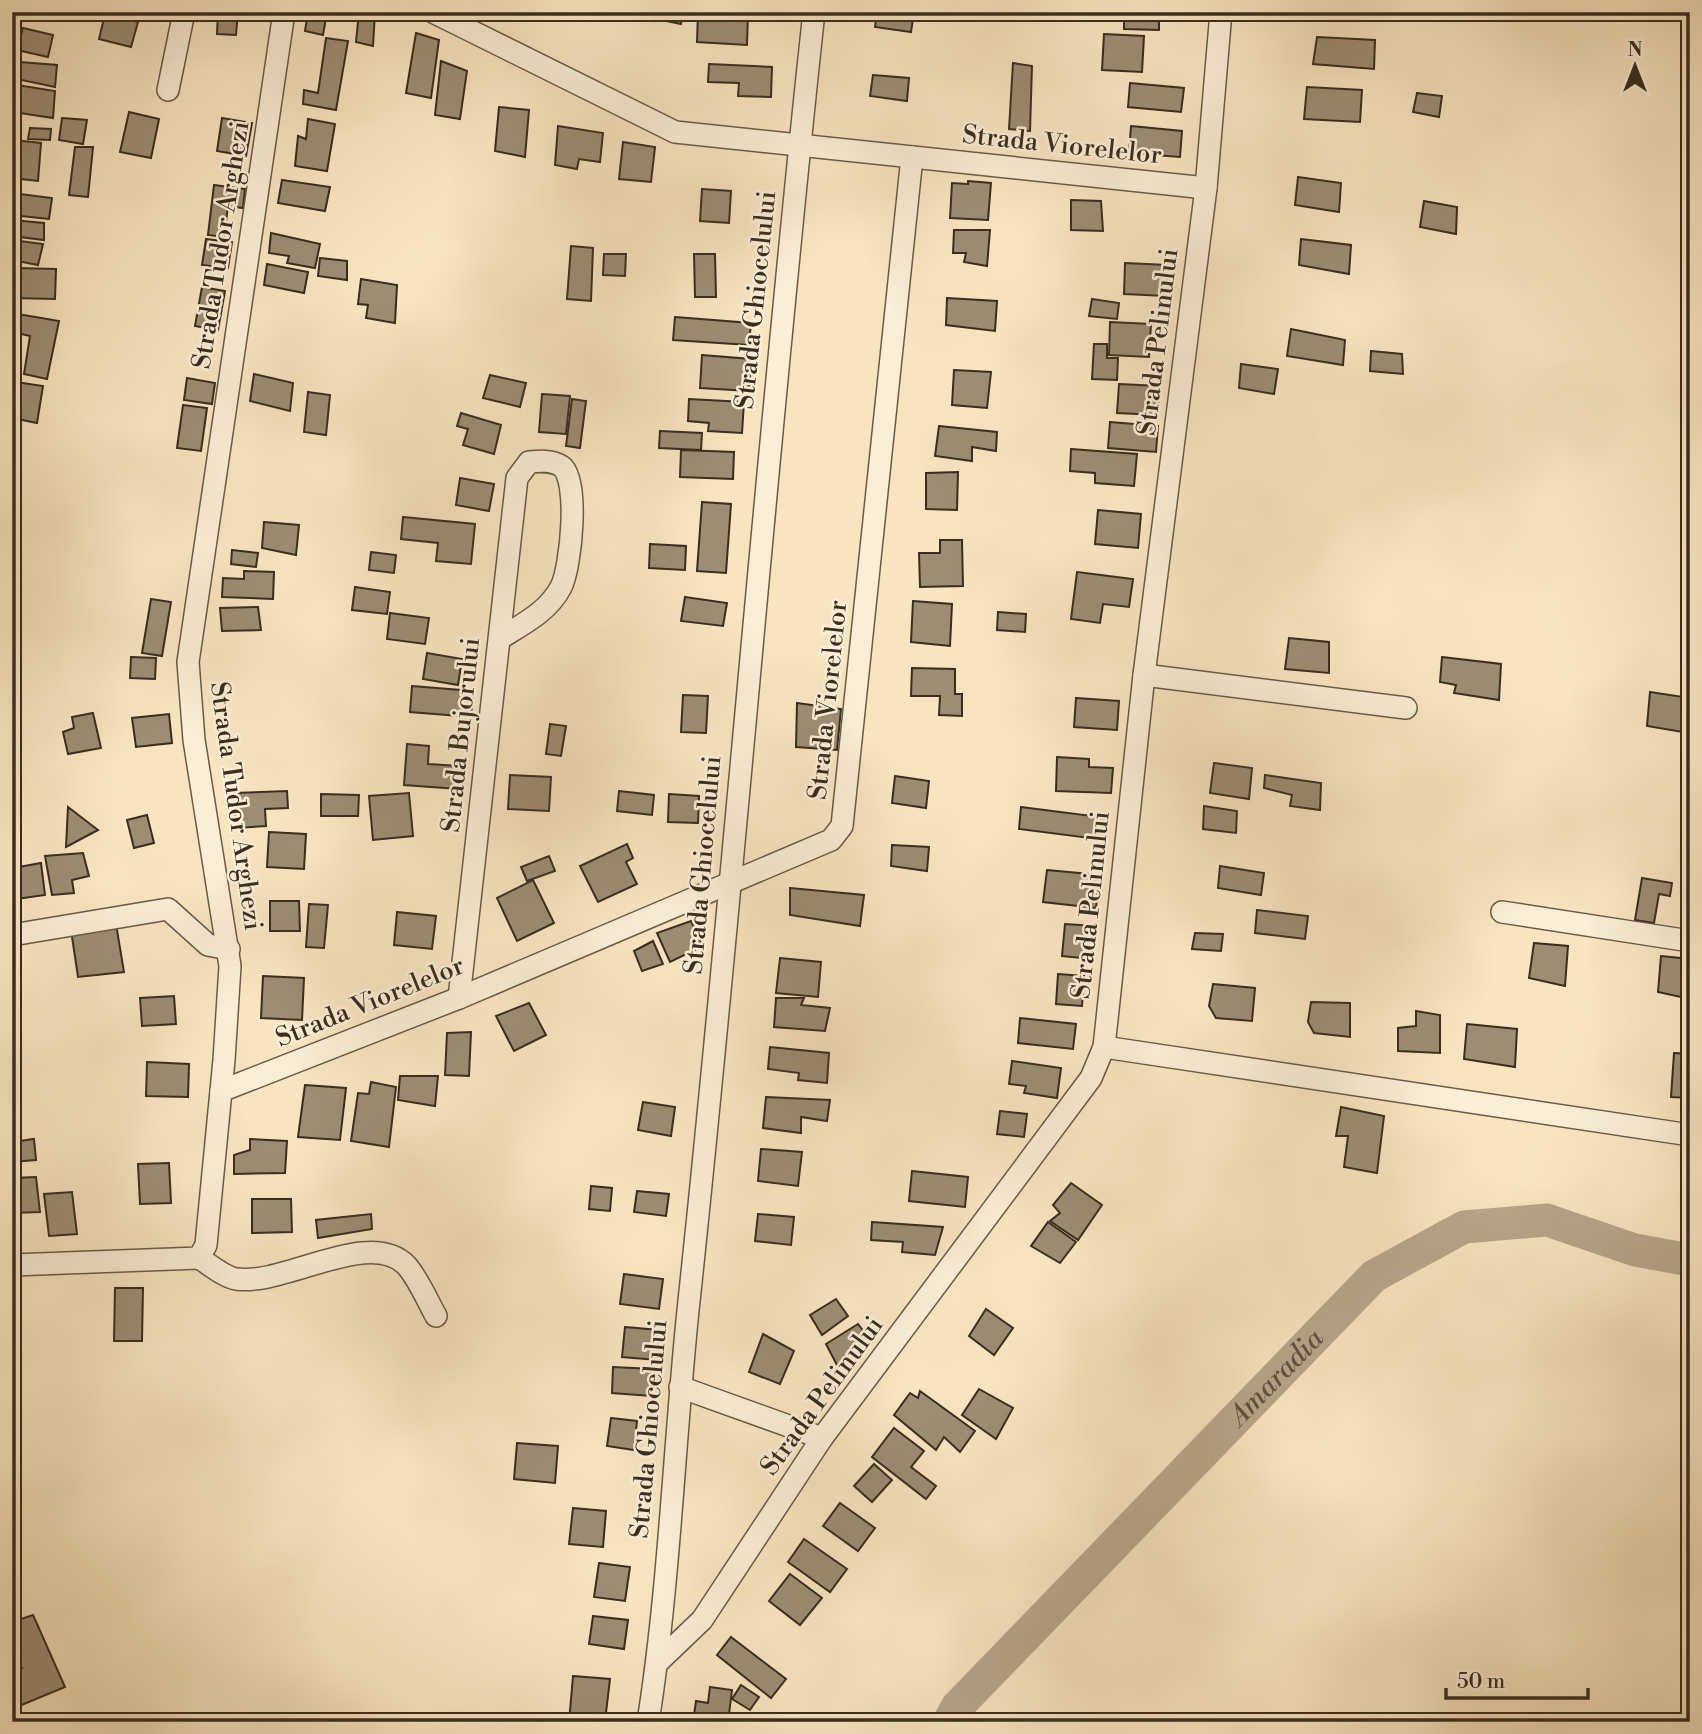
<svg xmlns="http://www.w3.org/2000/svg" width="1702" height="1734" viewBox="0 0 1702 1734" font-family="'Libre Bodoni',serif">
	<rect width="100%" height="100%" fill="#f8e5c0"/>
	<filter id="stains"><feTurbulence type="fractalNoise" baseFrequency=".00286" numOctaves="4"/><feColorMatrix values="0 0 0 0 .2 0 0 0 0 .09 0 0 0 0 .02 0 0 0 .5 -.17"/></filter>
	<radialGradient id="worn" r=".72"><stop offset=".6" stop-color="#630" stop-opacity="0"/><stop offset="1" stop-color="#630" stop-opacity=".3"/></radialGradient>
	<g fill="none" stroke-linecap="round" stroke-linejoin="round">
		<path stroke="#b7a68a" stroke-width="33" id="s1" d="M949,1722l8,-15 417,-431 90,-49 83,-7 88,30 55,10"/>
	</g>
	<g fill="#9c8d73" stroke="#382d20" stroke-width="2">
		<polygon points="218,12 238,12 236,35 217,34"/>
		<polygon points="308,12 327,12 323,35 305,31"/>
		<polygon points="359,12 375,12 373,46 356,42"/>
		<polygon points="617,12 657,12 655,21"/>
		<polygon points="668,12 683,12 681,24 666,21"/>
		<polygon points="698,12 748,12 747,45 697,42"/>
		<polygon points="877,12 914,12 911,32 875,27"/>
		<polygon points="1124,12 1159,12 1159,30 1124,29"/>
		<polygon points="1317,12 1382,12 1382,21 1317,17"/>
		<polygon points="105,14 138,22 131,47 99,39"/>
		<polygon points="23,28 53,35 48,57 17,50"/>
		<polygon points="416,33 439,40 431,98 406,93"/>
		<polygon points="1104,34 1144,36 1142,72 1102,70"/>
		<polygon points="1317,37 1375,40 1374,69 1313,64"/>
		<polygon points="326,38 348,41 336,110 303,104 304,90 318,93"/>
		<polygon points="441,61 467,71 460,119 435,115"/>
		<polygon points="20,62 57,65 55,87 17,79"/>
		<polygon points="1013,63 1032,66 1030,131 1009,129"/>
		<polygon points="709,64 772,67 771,97 738,96 739,83 708,82"/>
		<polygon points="873,75 909,78 907,101 870,96"/>
		<polygon points="1130,83 1184,88 1181,112 1128,107"/>
		<polygon points="17,85 55,91 53,118 13,112"/>
		<polygon points="1307,87 1362,90 1360,122 1304,119"/>
		<polygon points="1417,93 1442,96 1439,117 1413,112"/>
		<polygon points="499,107 529,110 525,157 495,151"/>
		<polygon points="129,112 159,119 151,158 120,152"/>
		<polygon points="62,118 87,120 83,144 59,140"/>
		<polygon points="222,118 252,123 246,156 217,151"/>
		<polygon points="308,119 335,124 327,171 295,166 298,136 306,139"/>
		<polygon points="558,126 603,133 600,162 579,159 577,169 555,165"/>
		<polygon points="1131,126 1182,131 1180,157 1129,153"/>
		<polygon points="30,128 51,129 50,140 28,139"/>
		<polygon points="12,140 41,143 38,181 12,178"/>
		<polygon points="623,142 655,147 651,182 619,179"/>
		<polygon points="75,147 93,147 88,197 69,195"/>
		<polygon points="1298,177 1341,183 1339,212 1295,205"/>
		<polygon points="282,180 330,187 325,211 278,203"/>
		<polygon points="968,181 991,183 988,220 950,218 952,183 968,184"/>
		<polygon points="214,185 245,189 243,208 228,206 224,237 208,235"/>
		<polygon points="702,189 731,191 729,223 700,221"/>
		<polygon points="12,193 52,198 49,219 12,215"/>
		<polygon points="1071,200 1101,201 1103,231 1071,230"/>
		<polygon points="1424,201 1457,207 1456,234 1420,227"/>
		<polygon points="12,220 44,223 44,240 12,236"/>
		<polygon points="954,230 990,230 987,266 964,262 966,253 953,253"/>
		<polygon points="271,233 320,244 315,268 287,263 289,256 269,253"/>
		<polygon points="206,239 232,242 228,268 202,265"/>
		<polygon points="1301,239 1351,245 1349,274 1299,265"/>
		<polygon points="12,240 43,244 38,265 12,260"/>
		<polygon points="571,246 593,248 591,301 567,299"/>
		<polygon points="604,254 626,254 625,276 603,275"/>
		<polygon points="694,254 715,254 716,297 695,297"/>
		<polygon points="320,258 347,261 347,280 318,276"/>
		<polygon points="1125,263 1167,265 1166,296 1124,294"/>
		<polygon points="267,264 308,272 304,293 264,285"/>
		<polygon points="16,268 56,269 55,299 13,298"/>
		<polygon points="361,279 397,285 395,323 366,318 368,305 358,304"/>
		<polygon points="202,287 225,291 218,330 195,326"/>
		<polygon points="947,298 997,301 995,331 946,325"/>
		<polygon points="1092,299 1119,303 1117,319 1089,316"/>
		<polygon points="12,313 59,321 47,379 24,374 30,336 12,332"/>
		<polygon points="675,317 751,323 749,345 673,340"/>
		<polygon points="1110,322 1151,324 1149,357 1109,355"/>
		<polygon points="1291,329 1345,340 1343,365 1287,356"/>
		<polygon points="1094,344 1107,344 1107,358 1118,358 1117,380 1092,379"/>
		<polygon points="12,351 17,352 16,374 12,374"/>
		<polygon points="1371,351 1402,354 1403,374 1370,371"/>
		<polygon points="702,355 751,359 749,391 700,388"/>
		<polygon points="1241,364 1278,369 1274,394 1239,388"/>
		<polygon points="954,370 991,372 987,408 952,405"/>
		<polygon points="254,374 293,383 290,411 250,401"/>
		<polygon points="490,375 526,383 520,407 483,398"/>
		<polygon points="187,378 215,383 212,404 184,400"/>
		<polygon points="16,382 43,386 37,423 12,418"/>
		<polygon points="1119,384 1160,386 1158,415 1117,413"/>
		<polygon points="308,392 330,395 326,435 304,432"/>
		<polygon points="542,394 570,396 566,434 539,432"/>
		<polygon points="572,399 586,401 580,448 566,446"/>
		<polygon points="689,399 744,402 742,433 708,431 709,423 688,421"/>
		<polygon points="183,405 207,408 201,451 177,448"/>
		<polygon points="461,413 501,425 494,454 463,445 468,429 457,426"/>
		<polygon points="1110,422 1158,426 1156,452 1108,448"/>
		<polygon points="939,426 997,432 996,451 972,447 972,461 935,456"/>
		<polygon points="660,431 702,433 701,450 659,448"/>
		<polygon points="1071,449 1137,454 1134,486 1095,483 1095,473 1070,471"/>
		<polygon points="681,450 734,452 733,479 680,477"/>
		<polygon points="958,472 957,510 926,509 926,473"/>
		<polygon points="460,478 494,484 489,511 456,505"/>
		<polygon points="702,502 731,504 726,573 697,571"/>
		<polygon points="1098,510 1141,514 1138,548 1095,544"/>
		<polygon points="403,517 475,524 471,564 436,561 438,543 401,539"/>
		<polygon points="264,522 299,525 296,555 262,548"/>
		<polygon points="940,540 962,540 963,586 920,587 919,553 940,553"/>
		<polygon points="650,544 686,546 685,570 649,568"/>
		<polygon points="232,550 258,553 256,567 231,564"/>
		<polygon points="371,552 396,555 394,573 369,570"/>
		<polygon points="244,571 274,572 273,599 222,597 223,578 244,579"/>
		<polygon points="1077,572 1133,579 1129,607 1103,604 1100,623 1071,619"/>
		<polygon points="355,587 390,592 387,614 352,610"/>
		<polygon points="685,597 727,603 723,626 681,621"/>
		<polygon points="151,599 171,602 162,656 142,653"/>
		<polygon points="913,601 952,604 950,646 911,642"/>
		<polygon points="258,607 261,630 222,631 220,608"/>
		<polygon points="998,612 1026,614 1025,632 997,630"/>
		<polygon points="390,613 429,618 425,644 387,639"/>
		<polygon points="1289,638 1329,642 1329,673 1285,669"/>
		<polygon points="427,653 462,659 458,685 423,679"/>
		<polygon points="131,657 156,658 155,679 130,678"/>
		<polygon points="1442,657 1501,664 1499,700 1454,693 1456,685 1440,682"/>
		<polygon points="912,668 955,669 955,694 962,694 962,716 939,715 940,696 911,696"/>
		<polygon points="412,686 473,691 471,717 410,712"/>
		<polygon points="1650,692 1690,698 1689,733 1647,726"/>
		<polygon points="683,695 708,696 706,733 681,732"/>
		<polygon points="1076,698 1119,701 1117,730 1074,727"/>
		<polygon points="797,703 841,709 837,750 796,747"/>
		<polygon points="93,713 101,748 68,754 63,732 74,728 72,717"/>
		<polygon points="169,714 172,743 136,747 132,718"/>
		<polygon points="550,724 566,726 561,756 546,754"/>
		<polygon points="407,744 429,746 428,764 460,766 458,789 404,785"/>
		<polygon points="1057,757 1089,759 1089,767 1113,768 1111,793 1056,791"/>
		<polygon points="1214,763 1252,768 1249,799 1210,793"/>
		<polygon points="510,775 551,777 549,811 508,809"/>
		<polygon points="1265,775 1321,783 1320,810 1290,806 1292,795 1264,788"/>
		<polygon points="895,776 929,781 926,808 892,803"/>
		<polygon points="287,791 288,808 265,809 266,826 236,828 234,793"/>
		<polygon points="619,791 654,795 652,815 617,811"/>
		<polygon points="409,793 413,836 373,840 369,796"/>
		<polygon points="321,794 359,795 358,816 321,816"/>
		<polygon points="669,794 699,796 698,823 668,822"/>
		<polygon points="1204,806 1237,811 1236,833 1203,829"/>
		<polygon points="68,807 98,830 66,847"/>
		<polygon points="1021,807 1108,818 1105,840 1019,829"/>
		<polygon points="147,815 154,843 134,848 127,820"/>
		<polygon points="269,832 306,834 304,869 267,867"/>
		<polygon points="627,844 633,858 626,862 637,884 598,902 580,866"/>
		<polygon points="892,845 929,847 927,871 891,866"/>
		<polygon points="83,853 89,876 72,880 74,893 52,895 45,856"/>
		<polygon points="549,856 555,871 527,881 521,867"/>
		<polygon points="41,863 45,895 16,899 13,868"/>
		<polygon points="1220,866 1264,873 1261,895 1218,888"/>
		<polygon points="1047,870 1100,875 1096,908 1043,902"/>
		<polygon points="1642,878 1672,883 1670,896 1659,894 1654,923 1635,920"/>
		<polygon points="533,880 554,923 517,941 497,898"/>
		<polygon points="790,888 864,895 860,926 790,915"/>
		<polygon points="270,901 299,901 300,931 270,931"/>
		<polygon points="309,904 328,905 324,948 306,947"/>
		<polygon points="1257,910 1308,916 1305,939 1255,933"/>
		<polygon points="397,912 436,916 432,949 394,945"/>
		<polygon points="691,921 703,946 670,962 657,933"/>
		<polygon points="116,924 124,972 78,977 71,930"/>
		<polygon points="1065,924 1094,926 1092,959 1062,956"/>
		<polygon points="1195,933 1223,934 1221,951 1192,949"/>
		<polygon points="653,941 663,964 642,971 634,951"/>
		<polygon points="1534,943 1568,946 1565,986 1529,978"/>
		<polygon points="1661,956 1690,959 1690,999 1658,992"/>
		<polygon points="780,958 821,962 818,997 776,993"/>
		<polygon points="1058,974 1084,976 1082,1006 1056,1004"/>
		<polygon points="263,976 304,978 302,1020 261,1018"/>
		<polygon points="1213,984 1255,988 1252,1021 1216,1018 1209,1006"/>
		<polygon points="174,996 176,1024 142,1026 140,998"/>
		<polygon points="776,998 804,998 801,1005 830,1008 825,1031 774,1027"/>
		<polygon points="1311,1002 1350,1003 1350,1037 1314,1033 1308,1022"/>
		<polygon points="529,1003 546,1035 514,1051 496,1016"/>
		<polygon points="1416,1011 1440,1015 1440,1053 1398,1051 1398,1028 1416,1026"/>
		<polygon points="1020,1018 1076,1024 1073,1049 1018,1043"/>
		<polygon points="1467,1024 1517,1029 1515,1067 1464,1059"/>
		<polygon points="471,1032 469,1076 445,1075 447,1033"/>
		<polygon points="770,1047 829,1053 827,1083 798,1080 799,1073 768,1069"/>
		<polygon points="1674,1053 1690,1054 1690,1098 1671,1097"/>
		<polygon points="1012,1061 1061,1068 1057,1098 1024,1093 1026,1086 1009,1084"/>
		<polygon points="147,1062 189,1064 188,1097 146,1096"/>
		<polygon points="400,1076 438,1076 435,1106 398,1100"/>
		<polygon points="371,1082 396,1087 389,1147 351,1141 358,1093 369,1094"/>
		<polygon points="305,1085 346,1088 340,1140 298,1137"/>
		<polygon points="766,1097 830,1100 827,1121 801,1117 801,1133 763,1128"/>
		<polygon points="643,1102 675,1107 671,1136 638,1130"/>
		<polygon points="1341,1107 1384,1116 1377,1173 1344,1167 1348,1136 1336,1136"/>
		<polygon points="1000,1111 1027,1114 1024,1137 997,1134"/>
		<polygon points="34,1139 36,1160 12,1162 12,1142"/>
		<polygon points="250,1139 287,1141 285,1173 234,1174 234,1155 250,1150"/>
		<polygon points="761,1149 802,1152 798,1186 758,1181"/>
		<polygon points="169,1163 171,1203 140,1204 138,1164"/>
		<polygon points="912,1171 968,1177 965,1207 909,1201"/>
		<polygon points="36,1177 40,1212 12,1213 12,1178"/>
		<polygon points="1071,1183 1102,1205 1078,1240 1050,1221 1060,1213 1053,1205"/>
		<polygon points="591,1186 612,1188 610,1211 589,1209"/>
		<polygon points="637,1191 669,1194 666,1216 634,1212"/>
		<polygon points="72,1192 77,1234 49,1236 44,1194"/>
		<polygon points="252,1199 291,1199 292,1232 252,1233"/>
		<polygon points="371,1214 372,1229 318,1238 316,1220"/>
		<polygon points="758,1214 794,1217 791,1245 755,1241"/>
		<polygon points="872,1222 943,1227 935,1255 902,1252 903,1242 871,1240"/>
		<polygon points="1048,1222 1076,1242 1060,1263 1031,1246"/>
		<polygon points="624,1274 663,1279 659,1309 620,1304"/>
		<polygon points="115,1288 143,1288 142,1341 114,1341"/>
		<polygon points="836,1299 848,1316 822,1335 810,1315"/>
		<polygon points="986,1309 1013,1328 994,1355 969,1336"/>
		<polygon points="858,1324 872,1342 838,1367 826,1344"/>
		<polygon points="625,1327 659,1330 657,1360 622,1357"/>
		<polygon points="763,1334 794,1351 780,1384 749,1372"/>
		<polygon points="613,1367 653,1369 651,1396 612,1393"/>
		<polygon points="979,1389 1013,1408 996,1439 962,1415"/>
		<polygon points="920,1391 975,1431 960,1452 944,1437 936,1450 894,1415 910,1393 918,1398"/>
		<polygon points="611,1418 637,1421 634,1450 607,1446"/>
		<polygon points="894,1428 924,1451 911,1467 936,1486 926,1499 872,1457"/>
		<polygon points="517,1443 558,1446 555,1483 514,1479"/>
		<polygon points="874,1464 892,1480 872,1502 854,1486"/>
		<polygon points="840,1503 875,1528 858,1551 823,1526"/>
		<polygon points="573,1508 606,1511 603,1547 569,1544"/>
		<polygon points="804,1539 847,1569 830,1592 788,1562"/>
		<polygon points="599,1563 630,1567 625,1601 594,1597"/>
		<polygon points="790,1574 822,1598 800,1625 769,1601"/>
		<polygon points="33,1615 65,1687 12,1709 12,1672 22,1668 12,1646 12,1622"/>
		<polygon points="593,1616 628,1620 624,1649 589,1644"/>
		<polygon points="731,1637 786,1679 771,1698 717,1655"/>
		<polygon points="573,1676 610,1679 605,1721 569,1722"/>
		<polygon points="741,1685 759,1697 750,1710 732,1699"/>
		<polygon points="710,1687 732,1690 728,1722 693,1722 696,1701 708,1703"/>
	</g>
	<g fill="none" stroke-linecap="round" stroke-linejoin="round">
		<g stroke="#685b48" stroke-width="24">
			<g id="minor">
				<polyline points="433,12 675,132 1206,188"/>
				<polyline points="168,90 184,12"/>
				<polyline points="1144,675 1406,708"/>
				<polyline points="1502,912 1690,941"/>
				<polyline points="12,935 168,909 208,945 229,949"/>
				<path d="M459,998l58,-520 12,-16c11,-1 23,-2 32,4 19,12 10,102 0,121 -13,25 -38,37 -62,52"/>
				<polyline points="1104,1047 1690,1135"/>
				<polyline points="221,1091 459,998 831,840 842,826 912,157"/>
				<path d="M199,1258c10,6 25,19 37,21 49,7 132,-51 170,-14 12,13 21,35 30,51"/>
				<polyline points="12,1265 199,1258 206,1245 224,1060 230,966 194,740 188,662 284,12"/>
				<polyline points="680,1387 822,1438"/>
				<polyline points="657,1663 702,1620 822,1438 1091,1078 1104,1047 1144,675 1206,188 1221,12"/>
				<path d="M648,1722c22,-139 26,-281 41,-421 46,-429 78,-860 125,-1289"/>
			</g>
		</g>
		<use href="#minor" stroke="#faeed6" stroke-width="21"/>
	</g>
	<g text-anchor="middle" dominant-baseline="central" stroke-width="5" stroke-linejoin="round" paint-order="stroke">
		<g font-size="26" fill="#382d20" stroke="#faeed6">
			<text transform="translate(1062 145) rotate(6)">Strada Viorelelor</text>
			<text transform="translate(221 245) rotate(-81)">Strada Tudor Arghezi</text>
			<text transform="translate(756 300) rotate(-84)">Strada Ghiocelului</text>
			<text transform="translate(1158 342) rotate(-83)">Strada Pelinului</text>
			<text transform="translate(828 700) rotate(-84)">Strada Viorelelor</text>
			<text transform="translate(461 735) rotate(-84)">Strada Bujorului</text>
			<text transform="translate(236 806) rotate(82)">Strada Tudor Arghezi</text>
			<text transform="translate(703 865) rotate(-85)">Strada Ghiocelului</text>
			<text transform="translate(1091 905) rotate(-84)">Strada Pelinului</text>
			<text transform="translate(370 1002) rotate(-22)">Strada Viorelelor</text>
			<text transform="translate(822 1396) rotate(-54)">Strada Pelinului</text>
			<text transform="translate(649 1429) rotate(-85)">Strada Ghiocelului</text>
		</g>
		<g font-size="28" font-style="italic" fill="#5e5140" stroke="#faeed6">
			<text stroke="none"><textPath href="#s1" startOffset="476">Amaradia</textPath></text>
		</g>
	</g>
	<rect width="1702" height="1734" fill="none" stroke="#f8e5c0" stroke-width="42"/>
	<rect x="14" y="14" width="1674" height="1706" fill="none" stroke="#382d20" stroke-width="3.5"/>
	<rect x="21" y="21" width="1660" height="1692" fill="none" stroke="#382d20" stroke-width="2"/>
	<g transform="translate(1635 66)" stroke="#faeed6" stroke-width="5" paint-order="stroke">
	<path d="M0-5L12 26L0 18L-12 26Z" fill="#382d20"/>
	<text y="-10" font-size="19" font-weight="bold" text-anchor="middle" fill="#382d20">N</text>
	</g>
	<path d="M1446 1688v10h142v-10" fill="none" stroke="#382d20" stroke-width="3.5"/>
	<text x="1457" y="1688" font-size="21" fill="#382d20" stroke="#faeed6" stroke-width="5" paint-order="stroke">50 m</text>
	<rect width="100%" height="100%" filter="url(#stains)"/>
	<rect width="100%" height="100%" fill="url(#worn)"/>
</svg>
